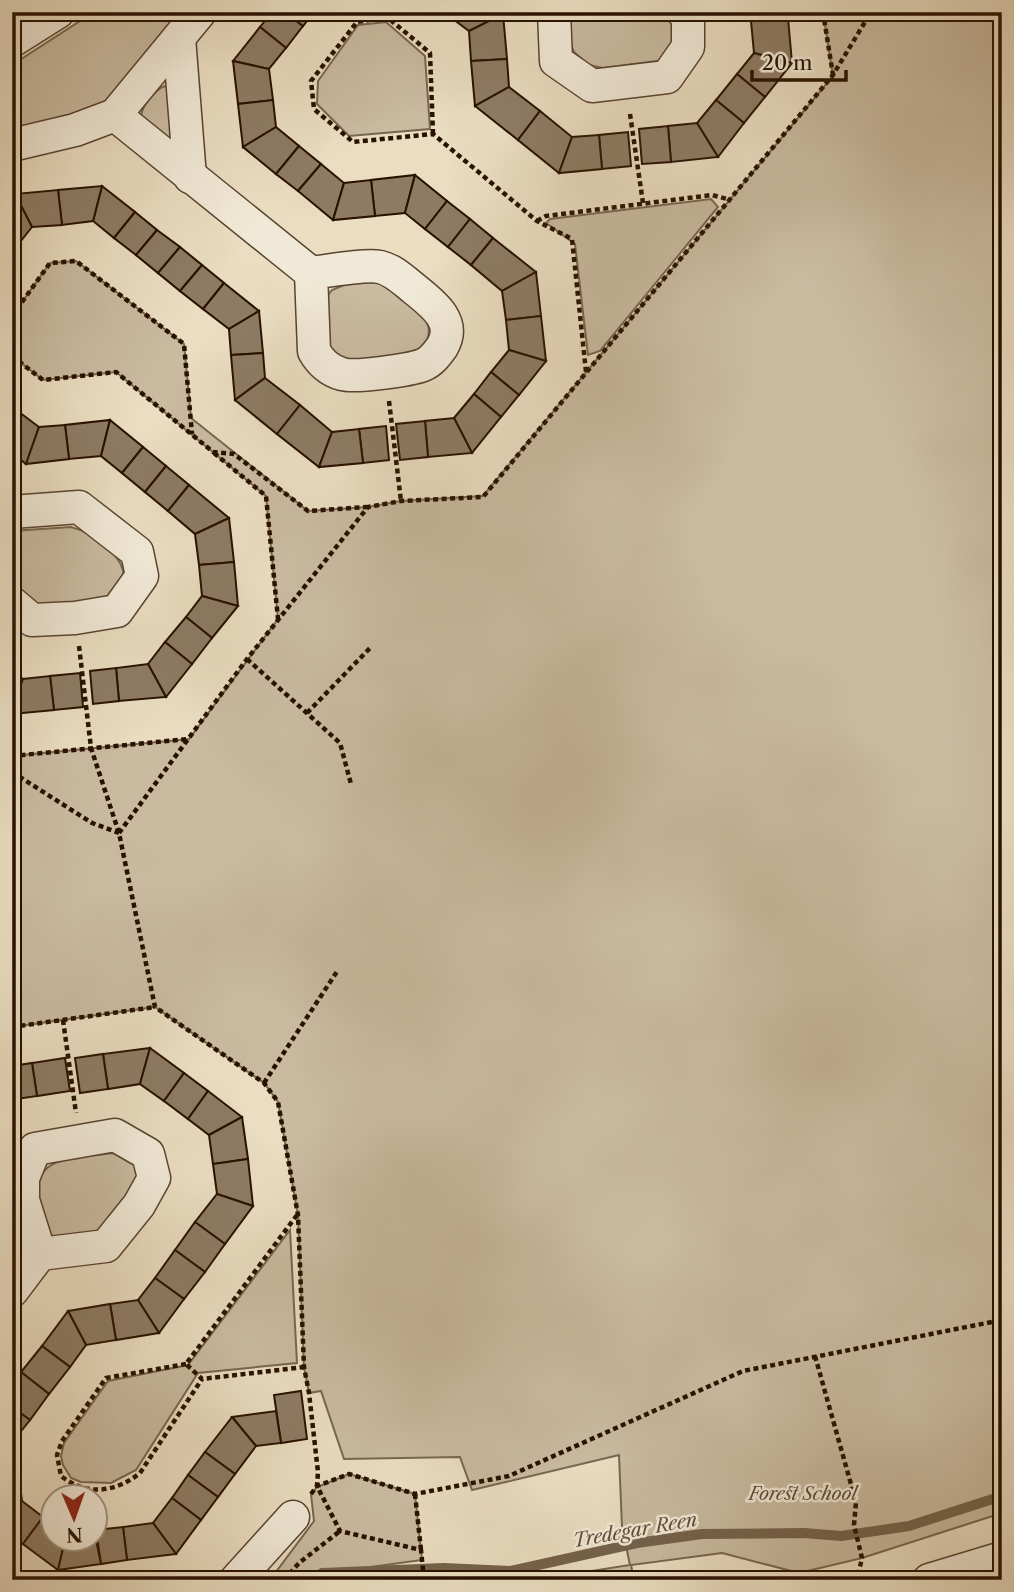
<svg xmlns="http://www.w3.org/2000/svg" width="1014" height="1592" viewBox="0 0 1014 1592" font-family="'Libre Caslon Text',serif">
	<rect width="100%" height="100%" fill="#eaddc1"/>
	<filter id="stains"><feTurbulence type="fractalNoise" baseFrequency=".00286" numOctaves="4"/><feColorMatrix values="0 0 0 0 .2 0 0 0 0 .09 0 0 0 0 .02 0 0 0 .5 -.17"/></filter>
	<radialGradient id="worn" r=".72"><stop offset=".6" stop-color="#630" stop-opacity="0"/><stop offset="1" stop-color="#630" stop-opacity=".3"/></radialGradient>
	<g fill="#c9baa0" stroke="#786650" stroke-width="2">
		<polygon points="94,12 188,12 107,101 84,113 12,133 12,65"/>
		<polygon points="569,12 667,12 671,15 677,37 668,55 658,61 603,68 589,65 574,52 570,42"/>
		<polygon points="823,12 1002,12 1002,1513 862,1558 799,1573 722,1553 631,1565 634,1580 534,1580 630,1565 622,1527 619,1455 472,1490 460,1457 344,1459 321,1391 309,1393 304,1367 298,1215 278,1102 264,1083 155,1007 12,1027 12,756 189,739 278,619 266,496 116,372 43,380 12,356 12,316 50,263 76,261 184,344 191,418 308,511 368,507 401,501 483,496 833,76"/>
		<polygon points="386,22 425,56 430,129 349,136 317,104 318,81 358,25"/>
		<path d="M165,86l6,4 2,43 -3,5 -8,-1 -21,-21c1,-10 14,-27 24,-30z"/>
		<polygon points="711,199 718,207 600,351 588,355 575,244 546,223 550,219"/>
		<path d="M375,280c15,4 23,11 34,21 18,16 30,32 8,52l-69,9 -18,-9 -3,-10v-47l5,-6 12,-5z"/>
		<path d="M71,527c20,5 53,27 53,51 0,6 -6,14 -9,20l-76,10 -27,-22v-55z"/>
		<path d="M112,1153l14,3 14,15 -35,63 -51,4c-9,-10 -11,-23 -14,-36 -13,-48 40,-44 72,-49z"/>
		<polygon points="290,1230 297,1363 198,1373 136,1470 111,1483 81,1482 71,1478 63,1465 61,1456 64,1443 108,1381 188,1365"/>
		<polygon points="349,1474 415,1494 422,1560 327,1573 423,1577 424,1580 270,1580 314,1521 311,1494 317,1487"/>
	</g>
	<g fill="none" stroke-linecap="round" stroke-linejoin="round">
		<polyline stroke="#75624c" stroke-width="10" points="314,1580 322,1573 444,1568 511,1571 637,1543 702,1534 804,1533 841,1536 909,1526 1002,1496"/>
	</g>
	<g fill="#8d7b64" stroke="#281100" stroke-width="2">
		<polygon points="272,12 285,12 303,26 286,48 260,27"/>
		<polygon points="285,12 314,12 303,26"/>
		<polygon points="500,12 503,14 469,31 445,13"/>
		<polygon points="750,12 787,12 788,18 751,21"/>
		<polygon points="503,14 507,59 471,61 469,31"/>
		<polygon points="788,18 792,63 754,53 751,21"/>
		<polygon points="260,27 286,48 269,69 233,61"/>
		<polygon points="754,53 792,63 765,97 737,74"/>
		<polygon points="507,59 509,87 475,106 471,61"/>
		<polygon points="233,61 269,69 273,100 238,104"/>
		<polygon points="737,74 765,97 744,123 716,100"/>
		<polygon points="509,87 540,111 518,140 475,106"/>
		<polygon points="273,100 276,127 243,147 238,104"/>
		<polygon points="716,100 744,123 718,157 697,123"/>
		<polygon points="540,111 572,137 559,173 518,140"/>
		<polygon points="697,123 718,157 671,162 668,126"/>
		<polygon points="668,126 671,162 642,164 639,129"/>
		<polygon points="276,127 299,146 276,174 243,147"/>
		<polygon points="628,132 631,166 602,169 599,135"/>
		<polygon points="599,135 602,169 559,173 572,137"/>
		<polygon points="299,146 321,164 298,191 276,174"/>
		<polygon points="321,164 344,183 333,220 298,191"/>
		<polygon points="415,175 405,213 375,216 371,180"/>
		<polygon points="415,175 447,201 425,229 405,213"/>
		<polygon points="371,180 375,216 333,220 344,183"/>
		<polygon points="102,186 135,212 114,238 93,221"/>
		<polygon points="102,186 93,221 62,225 58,190"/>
		<polygon points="58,190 62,225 32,227 15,194"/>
		<polygon points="15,194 32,227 13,251 12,198"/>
		<polygon points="447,201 470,219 448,247 425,229"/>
		<polygon points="135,212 157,230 136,255 114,238"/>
		<polygon points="470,219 493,238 471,265 448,247"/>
		<polygon points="157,230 180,247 158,273 136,255"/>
		<polygon points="493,238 536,272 502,291 471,265"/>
		<polygon points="180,247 202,265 180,291 158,273"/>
		<polygon points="202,265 224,283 203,309 180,291"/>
		<polygon points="536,272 541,316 506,320 502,291"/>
		<polygon points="224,283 259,311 229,329 203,309"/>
		<polygon points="259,311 263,353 231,355 229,329"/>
		<polygon points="541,316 546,361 509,350 506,320"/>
		<polygon points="509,350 546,361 519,395 491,372"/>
		<polygon points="263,353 265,378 235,400 231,355"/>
		<polygon points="491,372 519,395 501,417 474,394"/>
		<polygon points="265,378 300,405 277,434 235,400"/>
		<polygon points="474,394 501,417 472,453 454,418"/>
		<polygon points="300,405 332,432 319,467 277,434"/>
		<polygon points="15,409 39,427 26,464 12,453 12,413"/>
		<polygon points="454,418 472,453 428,457 425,421"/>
		<polygon points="110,420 101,456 69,459 65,425"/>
		<polygon points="110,420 143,447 122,473 101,456"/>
		<polygon points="425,421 428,457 400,460 396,424"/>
		<polygon points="65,425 69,459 26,464 39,427"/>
		<polygon points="386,426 389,460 363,463 359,429"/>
		<polygon points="359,429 363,463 319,467 332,432"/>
		<polygon points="143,447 166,466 145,492 122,473"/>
		<polygon points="166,466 189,485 168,511 145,492"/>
		<polygon points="189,485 229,518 195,534 168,511"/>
		<polygon points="229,518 234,562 199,565 195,534"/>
		<polygon points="234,562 238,606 202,596 199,565"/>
		<polygon points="202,596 238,606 212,638 186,617"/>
		<polygon points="186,617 212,638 192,664 165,642"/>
		<polygon points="165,642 192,664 166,697 148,664"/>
		<polygon points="148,664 166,697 119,701 116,668"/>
		<polygon points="116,668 119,701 93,704 90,671"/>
		<polygon points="12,670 23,679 12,707"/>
		<polygon points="80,673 83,707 54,710 50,676"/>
		<polygon points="50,676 54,710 12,714 12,707 23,679"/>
		<polygon points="150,1048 140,1084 108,1089 103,1054"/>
		<polygon points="150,1048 184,1073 164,1101 140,1084"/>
		<polygon points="103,1054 108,1089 80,1093 75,1058"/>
		<polygon points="65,1058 70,1091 37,1096 32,1063"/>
		<polygon points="32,1063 37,1096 17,1099 12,1092 12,1066"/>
		<polygon points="184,1073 208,1091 188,1119 164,1101"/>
		<polygon points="208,1091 242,1117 209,1135 188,1119"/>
		<polygon points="242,1117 248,1159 213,1164 209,1135"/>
		<polygon points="248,1159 253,1206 217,1194 213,1164"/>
		<polygon points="217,1194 253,1206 225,1244 195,1222"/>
		<polygon points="195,1222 225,1244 205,1272 175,1250"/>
		<polygon points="175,1250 205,1272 184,1299 155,1278"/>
		<polygon points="155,1278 184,1299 159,1333 138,1300"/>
		<polygon points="138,1300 159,1333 116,1340 110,1304"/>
		<polygon points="110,1304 116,1340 86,1345 68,1311"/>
		<polygon points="68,1311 86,1345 70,1367 42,1346"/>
		<polygon points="42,1346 70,1367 49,1394 21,1372"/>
		<polygon points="21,1372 49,1394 30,1420 12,1407 12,1384"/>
		<polygon points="301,1391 307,1439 281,1443 274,1395"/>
		<polygon points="12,1407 30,1420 14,1440 12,1440"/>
		<polygon points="276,1411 281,1443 256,1446 232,1417"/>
		<polygon points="232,1417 256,1446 235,1474 205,1452"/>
		<polygon points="205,1452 235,1474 218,1497 188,1475"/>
		<polygon points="12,1470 18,1470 22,1501 12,1506"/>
		<polygon points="188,1475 218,1497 201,1520 172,1498"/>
		<polygon points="172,1498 201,1520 176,1554 153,1523"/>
		<polygon points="22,1501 43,1517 23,1544 12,1536 12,1506"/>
		<polygon points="43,1517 52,1524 52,1540 65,1540 58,1570 23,1544"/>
		<polygon points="153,1523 176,1554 127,1560 123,1527"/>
		<polygon points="123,1527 127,1560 101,1564 96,1530"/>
		<polygon points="94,1530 101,1564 58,1570 65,1540 94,1540"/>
	</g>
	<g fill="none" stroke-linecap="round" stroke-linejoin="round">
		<g stroke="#584430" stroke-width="35">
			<g id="minor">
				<polyline points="554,12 556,61 592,86 667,77 688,47 688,16 683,12"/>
				<polyline points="179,38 190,177"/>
				<polyline points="12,41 58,12"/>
				<path d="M115,115l196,158c16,-2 55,-9 69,-6 13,3 22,12 32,20 18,15 46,33 30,60 -5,7 -11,15 -19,18 -13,5 -68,13 -81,9 -12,-3 -22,-12 -28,-23l-3,-78"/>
				<polyline points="12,145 75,130 115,115 200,12"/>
				<polyline points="12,512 79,507 137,552 142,576 117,611 75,618 32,620 12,603"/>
				<polyline points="12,1291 40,1254 106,1246 139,1205 154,1178 148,1154 115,1135 35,1149 23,1178 23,1200 40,1254"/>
				<polyline points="236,1580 293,1517"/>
				<polyline points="929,1580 1002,1558"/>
			</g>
		</g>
		<g stroke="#281100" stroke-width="4.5" stroke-dasharray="5 3.5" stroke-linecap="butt">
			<polyline points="823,12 833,75"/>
			<polyline points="630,114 643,203"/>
			<polyline points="433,134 430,53 387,17 357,22 311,81 314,109 353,142 433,134 537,221 572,239 586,372"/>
			<polyline points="537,221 546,216 712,195 731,200"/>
			<polyline points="12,316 50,263 76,261 184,344 192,434"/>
			<polyline points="12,356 43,380 116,372 213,452 234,454 308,511 367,507"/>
			<polyline points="389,401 401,501"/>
			<polyline points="214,453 266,496 278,619"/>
			<polyline points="79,646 91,748 119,833 155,1007 264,1083 278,1102 298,1215 304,1367 309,1393 318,1472 317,1486 340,1531 421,1550 424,1580"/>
			<polyline points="247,659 340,743 351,784"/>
			<polyline points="307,713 370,648"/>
			<polyline points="12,756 188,739"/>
			<polyline points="12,772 92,823 119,833"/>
			<polyline points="119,833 247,659 368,507 401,501 483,497 833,75 871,12"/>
			<polyline points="63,1020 76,1113"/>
			<polyline points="12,1027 155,1007"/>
			<polyline points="264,1083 338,970"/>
			<polyline points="297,1215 186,1364 202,1379 304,1367"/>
			<polyline points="815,1356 856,1502 854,1525 862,1558 857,1580"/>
			<path d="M186,1364l-80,14 -44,63 -5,14 4,21c25,20 54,17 79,-3l62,-94"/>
			<polyline points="311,1494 317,1486 349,1474 415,1494 509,1476 743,1371 1002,1320"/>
			<polyline points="415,1494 421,1550"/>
			<polyline points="284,1580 299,1563 340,1531"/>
		</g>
		<use href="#minor" stroke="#f1e9d7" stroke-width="32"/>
	</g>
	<g text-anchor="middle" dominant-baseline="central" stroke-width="5" stroke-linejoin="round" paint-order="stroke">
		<g font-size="18" font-style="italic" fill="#604c38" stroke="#f1e9d7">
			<text x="803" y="1494">Forest School</text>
		</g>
		<g font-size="19" font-style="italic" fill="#624e39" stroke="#f1e9d7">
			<text transform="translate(635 1530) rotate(-10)">Tredegar Reen</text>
		</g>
	</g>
	<rect width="1014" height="1592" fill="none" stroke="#eaddc1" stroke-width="42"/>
	<rect x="14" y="14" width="986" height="1564" fill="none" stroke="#281100" stroke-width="3.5"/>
	<rect x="21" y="21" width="972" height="1550" fill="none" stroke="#281100" stroke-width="2"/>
	<g transform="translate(74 1518) rotate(178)"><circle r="33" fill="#f1e9d7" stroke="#a19381" stroke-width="2"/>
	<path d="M0-5L12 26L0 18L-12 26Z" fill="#8f2418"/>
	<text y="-10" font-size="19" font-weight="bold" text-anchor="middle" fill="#281100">N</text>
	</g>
	<path d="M752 70v10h94v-10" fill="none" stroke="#281100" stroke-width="3.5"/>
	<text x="762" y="70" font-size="21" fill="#281100" stroke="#f1e9d7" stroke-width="5" paint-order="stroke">20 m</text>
	<rect width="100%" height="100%" filter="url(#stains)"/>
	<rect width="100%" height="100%" fill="url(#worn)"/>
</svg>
